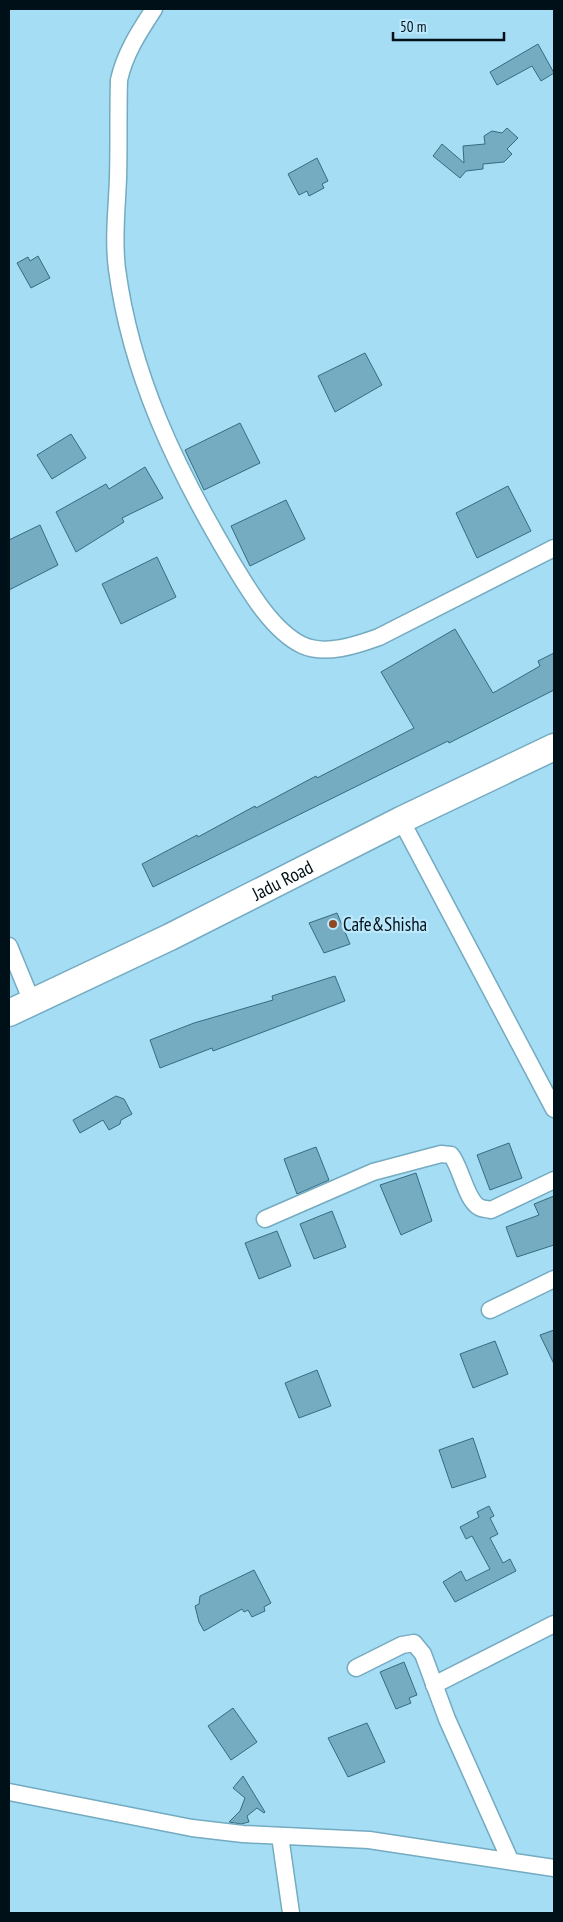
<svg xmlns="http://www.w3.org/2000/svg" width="563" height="1922" viewBox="0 0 563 1922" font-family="'PT Sans Narrow',sans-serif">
	<rect width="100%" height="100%" fill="#a4ddf4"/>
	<g fill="#75acc2" stroke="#366c80">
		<polygon points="538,44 554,73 541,81 532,66 497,85 490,72"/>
		<polygon points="507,128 518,138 507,149 512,154 504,162 483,164 483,169 466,171 460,178 433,156 442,144 464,163 463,146 485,144 484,136 492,131 502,133"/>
		<polygon points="317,158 328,181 322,184 324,188 309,196 307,191 299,195 288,174"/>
		<polygon points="38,256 50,278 31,288 17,263 28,257 30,261"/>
		<polygon points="365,353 382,385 335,412 318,376"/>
		<polygon points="240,423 260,463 204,490 185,450"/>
		<polygon points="71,434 86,458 52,479 37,455"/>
		<polygon points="145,467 163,498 122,518 124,522 76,552 56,512 106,484 109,489"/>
		<polygon points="508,486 531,531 477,558 456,513"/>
		<polygon points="286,500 305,539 250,566 231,526"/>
		<polygon points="40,525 58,565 9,590 9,540"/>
		<polygon points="157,557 176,597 121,624 102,584"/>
		<polygon points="455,629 493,693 540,666 538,661 554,653 554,690 449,743 448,741 153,887 142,864 197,835 198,837 255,806 256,808 316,776 317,778 414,728 381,672"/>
		<polygon points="337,913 350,944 324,953 309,923"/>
		<polygon points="335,976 345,1001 213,1051 212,1048 160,1068 150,1040 194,1023 273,1000 272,996"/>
		<polygon points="116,1096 124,1099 132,1114 121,1120 120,1124 109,1130 103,1120 80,1133 73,1120"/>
		<polygon points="509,1143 522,1178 490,1190 477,1155"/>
		<polygon points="316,1147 329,1180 297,1194 284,1159"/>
		<polygon points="416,1173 432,1221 401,1235 380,1185"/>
		<polygon points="554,1196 554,1245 517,1257 506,1227 539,1215 534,1204"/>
		<polygon points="332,1211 346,1247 314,1259 300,1224"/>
		<polygon points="277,1231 291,1266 259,1279 245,1243"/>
		<polygon points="554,1330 554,1364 540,1335"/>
		<polygon points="495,1341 508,1374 473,1388 460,1354"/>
		<polygon points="317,1370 331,1406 299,1418 285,1383"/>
		<polygon points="473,1438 486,1477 452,1488 439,1450"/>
		<polygon points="489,1506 494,1516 490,1518 498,1534 490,1538 503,1563 510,1559 516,1571 455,1602 443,1582 461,1571 466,1581 490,1569 472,1536 466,1539 460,1527 479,1517 477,1512"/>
		<polygon points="254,1570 271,1603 264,1607 265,1611 252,1617 248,1610 244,1612 242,1609 204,1631 199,1622 195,1606 199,1604 200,1596"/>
		<polygon points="404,1662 417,1695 409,1698 411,1703 396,1709 380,1672"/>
		<polygon points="233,1708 257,1742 231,1760 208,1726"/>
		<polygon points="367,1723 385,1762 348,1777 328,1738"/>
		<polygon points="243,1776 265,1812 264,1813 257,1808 247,1816 249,1822 241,1824 229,1822 240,1811 245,1798 233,1788"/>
	</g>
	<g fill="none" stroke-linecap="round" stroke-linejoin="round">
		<g stroke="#74abc1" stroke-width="19">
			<g id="minor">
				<path d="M154,9c-15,23 -29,44 -35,71 -1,33 0,65 -1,98 -1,30 -5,61 -1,91 14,106 59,199 113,290 17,28 41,71 72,86 23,11 55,0 77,-8l175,-89"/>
				<polyline points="401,820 554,1109"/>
				<polyline points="9,946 32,1002"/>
				<path d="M265,1219l108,-47 68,-18 10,1c10,12 15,45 28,52 3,2 8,2 12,3l63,-30"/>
				<polyline points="490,1310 554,1279"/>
				<polyline points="356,1668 402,1645 414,1643 423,1654 447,1719 510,1860"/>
				<polyline points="434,1685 554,1624"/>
				<polyline points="9,1792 192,1828 243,1834 369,1840 554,1868"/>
				<polyline points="280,1836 291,1913"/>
			</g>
		</g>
		<g stroke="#74abc1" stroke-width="29">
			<g id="trunk">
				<path id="s1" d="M9,1013l161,-76 231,-117 153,-73"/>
			</g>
		</g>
		<use href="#minor" stroke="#fff" stroke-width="16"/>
		<use href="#trunk" stroke="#fff" stroke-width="26"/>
	</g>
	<circle fill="#8f4824" stroke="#bbe8fb" stroke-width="2" cx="333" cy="924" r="5"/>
	<g text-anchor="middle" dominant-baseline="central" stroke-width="4.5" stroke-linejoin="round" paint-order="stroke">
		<g font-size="19" fill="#001018" stroke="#bbe8fb">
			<text stroke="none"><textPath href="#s1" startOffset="304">Jadu Road</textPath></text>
		</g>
		<g font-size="19" fill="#001018" stroke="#bbe8fb" text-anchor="start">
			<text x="343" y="924">Cafe&amp;Shisha</text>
		</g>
	</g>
	<rect width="563" height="1922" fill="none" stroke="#001018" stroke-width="20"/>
	<path d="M393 32v8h111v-8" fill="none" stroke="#001018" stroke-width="2.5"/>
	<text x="400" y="32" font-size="15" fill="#001018" stroke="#bbe8fb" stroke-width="4" paint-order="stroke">50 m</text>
</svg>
